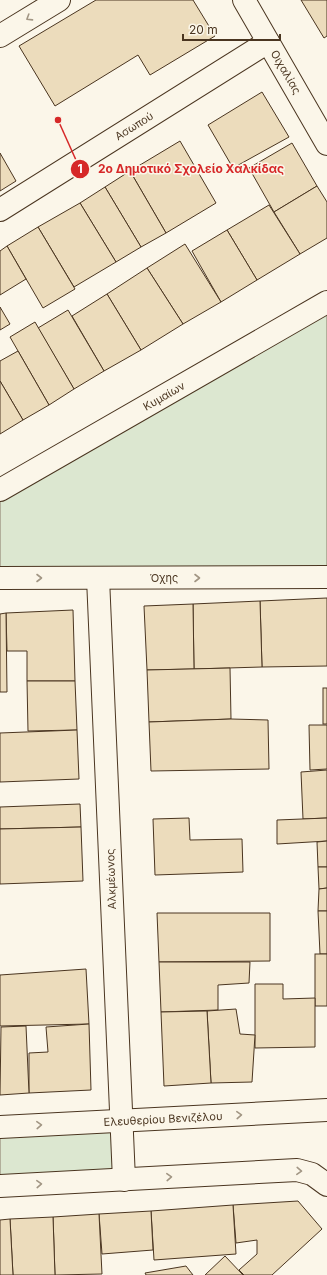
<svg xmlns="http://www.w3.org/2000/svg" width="327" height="1275" viewBox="0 0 327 1275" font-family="Inter,sans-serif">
	<rect width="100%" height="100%" fill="#fbf6e9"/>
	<g fill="#dce7d0" stroke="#887966">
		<polygon points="327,302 327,577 0,578 0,490"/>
		<polygon points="121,1121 124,1180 0,1186 0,1127"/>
	</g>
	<g fill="#ecdcbc" stroke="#4a3520">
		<polygon points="96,0 193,0 215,36 150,75 138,55 55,106 19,46"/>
		<polygon points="301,0 327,0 327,36 324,38"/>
		<polygon points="262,92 289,137 233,168 208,125"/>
		<polygon points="180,141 216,203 166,233 130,171"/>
		<polygon points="292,143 317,186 274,212 249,168"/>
		<polygon points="0,153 16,181 0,191"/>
		<polygon points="130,171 166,233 141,247 105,187"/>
		<polygon points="317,186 327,202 327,238 300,254 274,212"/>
		<polygon points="105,187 141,247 116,262 80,203"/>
		<polygon points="80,203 116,262 74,287 38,227"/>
		<polygon points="269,205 300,254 257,280 227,230"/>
		<polygon points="38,227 75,289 43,308 7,246"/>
		<polygon points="227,230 257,280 221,302 192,251"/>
		<polygon points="185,244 221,302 183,324 147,268"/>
		<polygon points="7,246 26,279 0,295 0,251"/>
		<polygon points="147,268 183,324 141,350 107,294"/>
		<polygon points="107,294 141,350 104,371 72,316"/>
		<polygon points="0,307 10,324 0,330"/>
		<polygon points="68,310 104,371 74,389 38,328"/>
		<polygon points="35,322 74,389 49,405 10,337"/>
		<polygon points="18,351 49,405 23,420 0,381 0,361"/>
		<polygon points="0,381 23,420 0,434"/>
		<polygon points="327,598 327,666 262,667 260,601"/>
		<polygon points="260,601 262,667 194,669 193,604"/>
		<polygon points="193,604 194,669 147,670 144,606"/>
		<polygon points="73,610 75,681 27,681 27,651 7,651 6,613"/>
		<polygon points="6,613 7,692 0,692 0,614"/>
		<polygon points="230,668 231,719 149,722 147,670"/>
		<polygon points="27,681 75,681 77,730 28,731"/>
		<rect x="323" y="688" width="4" height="36"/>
		<polygon points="231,719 268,720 269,769 151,771 149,722"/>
		<polygon points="309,725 327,725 327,769 310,770"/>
		<polygon points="77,730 79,779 0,782 0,733"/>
		<polygon points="327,770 327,818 303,819 301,772"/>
		<polygon points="80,804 81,827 0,829 0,807"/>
		<polygon points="189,818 190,840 242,839 243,872 155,875 153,819"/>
		<polygon points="327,818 327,841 277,844 277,820"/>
		<polygon points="81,827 83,881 0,884 0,829"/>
		<polygon points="327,841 327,867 318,867 317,842"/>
		<polygon points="318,867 327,867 327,888 319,889"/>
		<polygon points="327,888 327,911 318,911 319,889"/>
		<polygon points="318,911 327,911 327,954 320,954"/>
		<polygon points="157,913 270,913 270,961 159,962"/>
		<rect x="315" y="954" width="12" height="52"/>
		<polygon points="159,962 250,962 249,983 218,985 218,1010 161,1012"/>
		<polygon points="86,969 89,1024 0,1026 0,975"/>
		<polygon points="255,984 283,984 283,999 315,998 315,1047 255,1048"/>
		<polygon points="236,1009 240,1034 255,1035 252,1082 211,1083 207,1011"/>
		<polygon points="207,1011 211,1083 164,1086 161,1012"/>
		<polygon points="89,1024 91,1090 29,1093 29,1053 48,1052 46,1027"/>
		<polygon points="26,1026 29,1093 0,1095 1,1027"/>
		<polygon points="298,1201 322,1229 272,1275 244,1275 239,1270 257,1254 257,1240 236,1243 233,1205"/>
		<polygon points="233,1205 236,1254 154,1260 151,1211"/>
		<polygon points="151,1211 153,1250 102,1254 99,1214"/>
		<polygon points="99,1214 102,1274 55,1275 53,1217"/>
		<polygon points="53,1217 55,1275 13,1275 10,1219"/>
		<polygon points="10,1219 13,1275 0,1275 0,1220"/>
		<polygon points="225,1256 243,1275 205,1275"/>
		<polygon points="186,1266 193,1275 146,1275 145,1273"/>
	</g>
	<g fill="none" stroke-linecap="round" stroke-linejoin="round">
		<g stroke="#4a3520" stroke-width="24">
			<g id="minor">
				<polyline points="244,0 327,144"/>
				<polyline points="0,36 59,0"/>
				<polyline points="0,210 268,42"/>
				<polyline points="0,490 327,302"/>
				<polyline points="0,578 327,577"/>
				<polyline points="98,578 124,1180"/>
			</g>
		</g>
		<g stroke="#4a3520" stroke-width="24">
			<g id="tertiary">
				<polyline points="0,1127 327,1110"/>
				<polyline points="0,1186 297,1170 312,1174 327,1185"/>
			</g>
		</g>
		<use href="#minor" stroke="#fbf6e9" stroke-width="22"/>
		<use href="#tertiary" stroke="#fbf6e9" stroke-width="22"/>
	</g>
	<defs><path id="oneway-chevron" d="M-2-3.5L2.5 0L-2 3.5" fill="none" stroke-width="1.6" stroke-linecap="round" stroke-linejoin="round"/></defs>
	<g stroke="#a29684">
		<use href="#oneway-chevron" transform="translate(29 18) rotate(148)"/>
		<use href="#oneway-chevron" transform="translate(39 578)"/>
		<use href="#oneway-chevron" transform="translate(197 578)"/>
		<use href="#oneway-chevron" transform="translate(239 1115) rotate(-3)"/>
		<use href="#oneway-chevron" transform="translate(39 1125) rotate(-3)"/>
		<use href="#oneway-chevron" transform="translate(299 1171) rotate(3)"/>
		<use href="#oneway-chevron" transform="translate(169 1177) rotate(-3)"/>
		<use href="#oneway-chevron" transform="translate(39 1184) rotate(-3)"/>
	</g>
	<g text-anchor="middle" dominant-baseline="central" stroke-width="3" stroke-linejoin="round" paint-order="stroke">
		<g font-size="11" fill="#4a3520" stroke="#fbf6e9">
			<text transform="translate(286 72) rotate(60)">Οιχαλίας</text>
			<text transform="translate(134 126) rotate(-32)">Ασωπού</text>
			<text transform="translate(164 396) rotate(-30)">Κυμαίων</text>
			<text x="164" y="578">Όχης</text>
			<text transform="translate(111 879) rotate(-92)">Αλκμέωνος</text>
			<text transform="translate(163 1119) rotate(-3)">Ελευθερίου Βενιζέλου</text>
		</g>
	</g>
	<path fill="none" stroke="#d62828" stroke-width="1.5" d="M58 120L80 169"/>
	<g fill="#d62828" stroke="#fbf6e9" stroke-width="1.5">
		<circle cx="58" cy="120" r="4"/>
		<circle cx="80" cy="169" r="10"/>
	</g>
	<g font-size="12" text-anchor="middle" font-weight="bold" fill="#fff">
		<text x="80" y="173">1</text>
	</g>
	<g font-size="12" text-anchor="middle" font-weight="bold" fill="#d62828" stroke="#fbf6e9" stroke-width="3" stroke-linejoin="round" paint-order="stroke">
		<text x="191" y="173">2ο Δημοτικό Σχολείο Χαλκίδας</text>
	</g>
	<path d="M183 34v6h97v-6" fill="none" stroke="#4a3520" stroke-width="2"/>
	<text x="189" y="34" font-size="12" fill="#4a3520" stroke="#fbf6e9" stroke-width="3" paint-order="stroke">20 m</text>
</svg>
